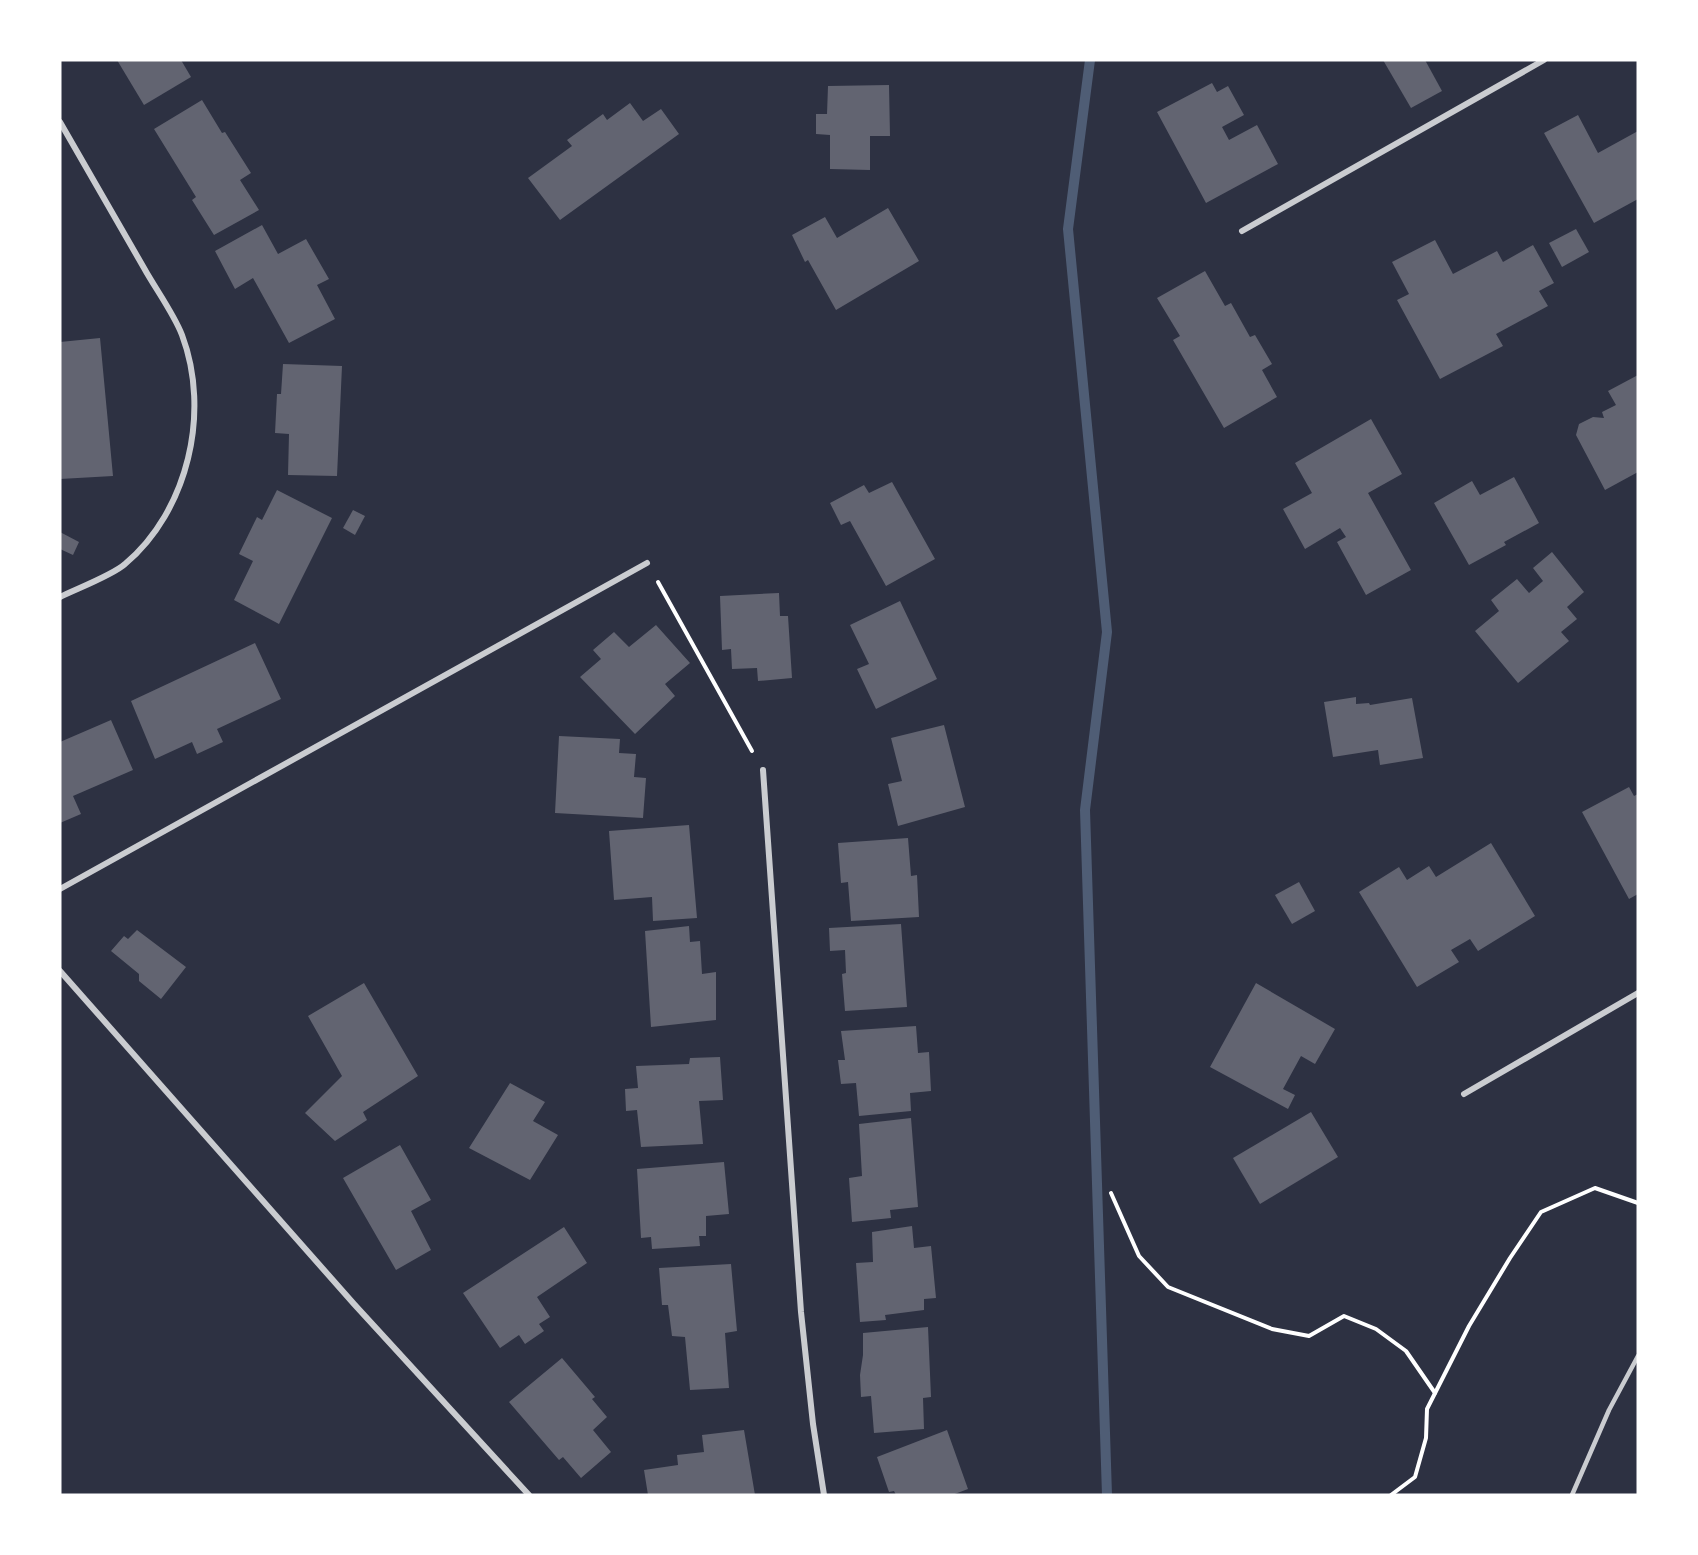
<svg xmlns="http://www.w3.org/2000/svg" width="1698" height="1555" viewBox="0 0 1698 1555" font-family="'PT Serif',serif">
	<rect width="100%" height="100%" fill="#2d3142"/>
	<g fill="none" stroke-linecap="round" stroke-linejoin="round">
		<polyline stroke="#4f5d75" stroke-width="10" points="1090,60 1068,229 1107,632 1085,810 1107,1495"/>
	</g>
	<g fill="#626471">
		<polygon points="117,60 181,60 191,77 144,105"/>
		<polygon points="1383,60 1425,60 1442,91 1411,108"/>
		<polygon points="1212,83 1217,92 1228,86 1244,115 1222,127 1229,140 1257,125 1278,164 1206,203 1157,112"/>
		<polygon points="889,85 890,136 870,136 870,170 830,169 830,135 816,134 816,114 827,114 828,86"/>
		<polygon points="202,100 222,133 225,132 251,173 240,180 259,210 214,235 192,200 196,197 154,129"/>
		<polygon points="630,103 643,121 661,109 679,134 560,220 528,178 572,146 567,140 603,114 607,120"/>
		<polygon points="1578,115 1598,153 1638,131 1638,199 1594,223 1544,133"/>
		<polygon points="888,208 919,261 836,310 808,260 805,262 792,235 825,217 837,238"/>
		<polygon points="262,225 278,254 306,239 329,279 317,285 335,319 289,343 253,278 235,289 215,251"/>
		<polygon points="1576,229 1589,252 1562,267 1549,243"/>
		<polygon points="1435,240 1453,274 1497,251 1503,262 1533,245 1554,283 1539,291 1548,306 1496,334 1503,346 1440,379 1397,300 1409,294 1392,262"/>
		<polygon points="1205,271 1225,306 1231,303 1250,337 1255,335 1272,364 1262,370 1277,397 1224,428 1173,340 1180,336 1157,298"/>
		<polygon points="100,338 113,476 60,479 60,342"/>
		<polygon points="283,364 342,366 337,476 288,475 289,434 275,433 277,394 281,394"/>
		<polygon points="1638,375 1638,472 1605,490 1576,435 1579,424 1593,417 1604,418 1602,412 1616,405 1608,391"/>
		<polygon points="1371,419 1402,474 1368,493 1411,570 1366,595 1337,542 1346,537 1340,528 1305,549 1283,509 1312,493 1295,463"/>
		<polygon points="1514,477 1539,523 1504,542 1506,545 1469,565 1434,503 1472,481 1480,495"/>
		<polygon points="892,482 935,559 886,586 850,521 841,525 830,503 864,485 869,493"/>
		<polygon points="277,490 332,518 279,624 234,600 253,561 239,554 257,517 262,520"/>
		<polygon points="353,510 365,516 355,535 343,528"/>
		<polygon points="60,532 79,542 73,555 60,549"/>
		<polygon points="1552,552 1584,592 1567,607 1577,619 1561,632 1569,641 1518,683 1475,631 1499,611 1491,600 1517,579 1529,593 1543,581 1533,568"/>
		<polygon points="779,593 780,616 788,616 792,678 758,681 757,668 732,669 731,649 722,650 720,596"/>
		<polygon points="900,601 937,679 876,709 857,669 869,664 850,625"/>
		<polygon points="656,625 690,663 665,684 675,696 635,734 580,677 601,659 593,650 614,632 629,647"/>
		<polygon points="255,643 281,699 217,729 223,742 197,754 192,742 155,759 131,701"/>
		<polygon points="1356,697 1356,704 1369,703 1370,705 1412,698 1423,758 1380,765 1378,750 1333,757 1324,702"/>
		<polygon points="111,720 133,770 73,796 81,814 60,823 60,742"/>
		<polygon points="944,725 965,807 898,826 888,784 902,781 891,738"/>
		<polygon points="559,736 620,739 619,753 636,754 634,777 646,778 643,818 555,813"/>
		<polygon points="1629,787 1634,796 1638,794 1638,894 1629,899 1582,812"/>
		<polygon points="689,825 697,918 653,921 652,897 614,900 609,831"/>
		<polygon points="908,838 911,876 917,875 919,917 851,921 848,882 841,883 838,843"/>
		<polygon points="1491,843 1535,916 1478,951 1470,939 1451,950 1459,962 1417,987 1359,892 1399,867 1407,880 1429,866 1436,877"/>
		<polygon points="1299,882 1315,911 1292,924 1275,895"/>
		<polygon points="901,924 907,1007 845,1011 842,974 846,973 845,950 830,951 829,928"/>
		<polygon points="689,926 690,942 700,941 702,974 716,972 716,1020 651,1027 645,931"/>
		<polygon points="137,930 186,967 161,999 139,981 139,974 111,951 124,936 128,939"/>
		<polygon points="364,983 418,1076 363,1112 367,1120 335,1141 305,1113 342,1076 308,1016"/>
		<polygon points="1256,983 1335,1029 1315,1064 1301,1056 1283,1089 1295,1095 1288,1109 1210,1067"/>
		<polygon points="916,1026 918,1053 929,1052 931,1091 910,1093 911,1111 859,1116 856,1083 841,1084 838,1060 845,1060 841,1031"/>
		<polygon points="720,1057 723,1100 699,1101 703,1144 641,1147 637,1110 626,1111 625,1089 638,1088 636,1066 689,1064 690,1058"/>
		<polygon points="510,1083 545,1102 533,1121 558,1135 530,1180 469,1148"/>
		<polygon points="1311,1112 1338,1157 1260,1204 1233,1158"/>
		<polygon points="911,1118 918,1207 890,1210 891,1218 852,1222 849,1178 862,1176 859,1124"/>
		<polygon points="400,1145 431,1200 411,1211 431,1250 396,1270 343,1178"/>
		<polygon points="724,1162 729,1214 706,1216 706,1236 699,1236 700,1246 652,1249 651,1237 641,1238 637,1169"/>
		<polygon points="912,1226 914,1248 931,1246 936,1298 924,1299 924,1310 885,1315 886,1320 860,1322 856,1263 873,1262 872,1232"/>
		<polygon points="564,1227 587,1263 537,1297 550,1317 539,1324 544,1331 525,1344 519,1335 500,1348 463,1293"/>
		<polygon points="731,1264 737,1331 725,1333 729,1388 690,1390 685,1337 672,1336 668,1305 662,1305 659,1268"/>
		<polygon points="928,1327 931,1397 923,1398 924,1429 874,1433 871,1396 861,1397 860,1375 863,1355 863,1333"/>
		<polygon points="562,1358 595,1397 592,1399 607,1417 593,1430 611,1452 581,1478 563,1457 559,1460 509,1402"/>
		<polygon points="744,1430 755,1495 648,1495 644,1470 678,1465 677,1455 704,1452 702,1435"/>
		<polygon points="947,1430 968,1489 952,1495 896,1495 894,1491 889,1492 877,1457"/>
	</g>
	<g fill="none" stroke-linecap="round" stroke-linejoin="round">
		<g stroke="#fff" stroke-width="4">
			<polyline points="658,582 752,751"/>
			<polyline points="1111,1193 1139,1256 1168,1287 1272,1329 1309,1336 1344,1316 1376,1329 1406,1351 1435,1393"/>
			<polyline points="1391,1495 1415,1477 1426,1438 1427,1409 1469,1326 1510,1258 1541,1212 1595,1188 1638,1203"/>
		</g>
		<polyline stroke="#caccd0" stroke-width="4.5" points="1572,1495 1609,1410 1638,1356"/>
		<g stroke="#caccd0" stroke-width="6">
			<path d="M60,122c28,48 56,97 84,146 11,20 30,46 38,67 29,77 6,176 -57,229 -12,11 -49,25 -65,33"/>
			<polyline points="1242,231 1544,60"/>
			<polyline points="763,770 801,1312 813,1424 824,1495"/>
			<polyline points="60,889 647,563"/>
			<polyline points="60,971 354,1304 529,1495"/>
			<polyline points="1464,1094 1638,993"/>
		</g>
	</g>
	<rect width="1698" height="1555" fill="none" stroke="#ffffff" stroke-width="123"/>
</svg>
